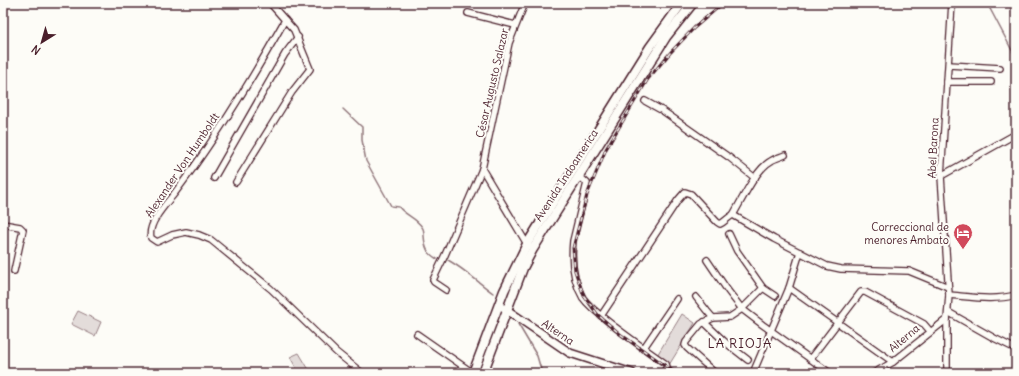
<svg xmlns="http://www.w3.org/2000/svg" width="1019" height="376" viewBox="0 0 1019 376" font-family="Delius,sans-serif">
	<rect width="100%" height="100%" fill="#fdfcf7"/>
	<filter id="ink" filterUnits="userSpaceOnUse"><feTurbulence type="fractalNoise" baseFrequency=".025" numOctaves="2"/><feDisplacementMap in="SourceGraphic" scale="8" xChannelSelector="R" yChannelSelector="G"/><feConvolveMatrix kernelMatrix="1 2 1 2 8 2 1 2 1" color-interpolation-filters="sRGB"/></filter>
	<g filter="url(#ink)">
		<g fill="#e3dcda" stroke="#967e82">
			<polygon points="78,311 101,322 95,336 71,324"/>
			<polygon points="682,314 695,323 669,365 656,357"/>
			<polygon points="299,353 311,373 299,373 290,357"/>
		</g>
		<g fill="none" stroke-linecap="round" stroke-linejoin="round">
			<g stroke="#91777b" stroke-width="1.5">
				<polyline points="987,3 1016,58"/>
				<path d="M343,109l19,18v13l4,21 25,45 8,1c6,8 17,11 23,20 2,2 2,6 2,9 1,12 3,17 13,23"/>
				<path d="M448,260c16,9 30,22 45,33"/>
				<polyline points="518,324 537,356 542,373"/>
			</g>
			<g stroke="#4a1f2b" stroke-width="8">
				<g id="minor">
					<polyline points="270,3 285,20"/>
					<polyline points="468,13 515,25"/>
					<polyline points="949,65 1000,68"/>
					<polyline points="947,82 991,82"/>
					<polyline points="645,101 663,111 730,158 755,178"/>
					<polyline points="482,169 527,244 529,246"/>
					<path d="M579,176l8,7 -14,58c-2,20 0,40 10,57 8,11 21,20 32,29 17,13 34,25 51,37l1,3 -4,6"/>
					<polyline points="941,176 1016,134"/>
					<polyline points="214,178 285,54 298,37"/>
					<path d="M236,182l56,-90 18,-23 -16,-39 -9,-10c-33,59 -70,120 -111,174 -9,11 -27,30 -23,44l6,4 15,-7 14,-3 13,3 12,5 60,49 65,63 26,21"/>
					<path d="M733,215c9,-15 23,-46 38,-54 4,-3 10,-4 14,-6"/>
					<polyline points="3,224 20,227 23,230 14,271"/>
					<polyline points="729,234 737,251 763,288 775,296"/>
					<polyline points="707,260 728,291 742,309 763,325 830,373"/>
					<polyline points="789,288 893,362"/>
					<polyline points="446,290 434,282 433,280 445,255 482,169 509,43 525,3"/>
					<path d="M949,295c23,2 45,6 67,0"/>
					<polyline points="696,297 707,311 713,318"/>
					<polyline points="948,312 994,338 1016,349"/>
					<path d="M601,316l77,-116 7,-8 6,2 26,28 3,2c5,-2 8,-7 13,-9l41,24 53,27 14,3 68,2 39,16"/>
					<polyline points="704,322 725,342 748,360"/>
					<polyline points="417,334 473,373"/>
					<polyline points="643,349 677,299"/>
					<polyline points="810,359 861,292 865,292 924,324 930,331"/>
					<polyline points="715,373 687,348 685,345 686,342 701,324 713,318 730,317 742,309 763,288"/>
					<polyline points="753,373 789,288 800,252"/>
					<polyline points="874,373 893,362 947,319"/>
					<polyline points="947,373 947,319 949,295 941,176 952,3"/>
				</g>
			</g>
			<g stroke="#4a1f2b" stroke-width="10">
				<polyline id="tertiary" points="504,308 570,353 632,373"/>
			</g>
			<g stroke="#4a1f2b" stroke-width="11">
				<g id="primary">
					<polyline points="473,373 504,291 527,244 650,47 682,3"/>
					<polyline points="483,373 523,268 533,249 666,37 693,3"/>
				</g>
			</g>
			<use href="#minor" stroke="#fdfcf7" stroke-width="5.5"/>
			<use href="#tertiary" stroke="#fdfcf7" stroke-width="7"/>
			<use href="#primary" stroke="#fdfcf7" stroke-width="8"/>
			<g stroke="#4a1f2b" stroke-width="3">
				<polyline id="rail" points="676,373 620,334 598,315 584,296 575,271 573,248 587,195 606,149 648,79 670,53 694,28 723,3"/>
			</g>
			<use href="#rail" stroke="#fdfcf7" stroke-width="1.5" stroke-dasharray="4.5" stroke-linecap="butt"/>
		</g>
	</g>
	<defs>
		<g id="hotel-pin" transform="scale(1)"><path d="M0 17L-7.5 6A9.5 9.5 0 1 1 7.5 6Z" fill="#d1495b" stroke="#fdfcf7"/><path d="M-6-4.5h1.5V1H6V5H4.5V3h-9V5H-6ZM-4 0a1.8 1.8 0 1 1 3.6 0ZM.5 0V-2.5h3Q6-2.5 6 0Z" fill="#fff"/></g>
	</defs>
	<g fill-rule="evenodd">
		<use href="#hotel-pin" x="963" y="233"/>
	</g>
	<g text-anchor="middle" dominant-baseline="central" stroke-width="4" stroke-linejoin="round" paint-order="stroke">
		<g font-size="11" fill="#4a1f2b" stroke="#fdfcf7">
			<text transform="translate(492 83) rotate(-77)">César Augusto Salazar</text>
			<text transform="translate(933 148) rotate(-87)">Abel Barona</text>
			<text transform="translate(182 165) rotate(-56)">Alexander Von Humboldt</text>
			<text transform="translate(566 175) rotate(-57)">Avenida Indoamerica</text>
			<text transform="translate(558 332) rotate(34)">Alterna</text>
			<text transform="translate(904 338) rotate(-40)">Alterna</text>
		</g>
		<g font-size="11" fill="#4a1f2b" stroke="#fdfcf7" text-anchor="end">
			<text x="949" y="227">Correccional de<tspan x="949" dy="13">menores Ambato</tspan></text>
		</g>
		<g font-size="13" letter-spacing="1" fill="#4a1f2b" stroke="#fdfcf7">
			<text x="740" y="343">LA RIOJA</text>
		</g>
	</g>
	<rect width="1019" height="376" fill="none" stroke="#fdfcf7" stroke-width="16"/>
	<rect x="8" y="8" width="1003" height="360" fill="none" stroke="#4a1f2b" stroke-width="1.5" filter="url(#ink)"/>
	<g transform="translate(42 42) rotate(217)" stroke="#fdfcf7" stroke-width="3" paint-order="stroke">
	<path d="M0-3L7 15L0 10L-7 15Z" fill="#4a1f2b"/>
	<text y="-6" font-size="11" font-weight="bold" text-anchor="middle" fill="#4a1f2b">N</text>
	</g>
</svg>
